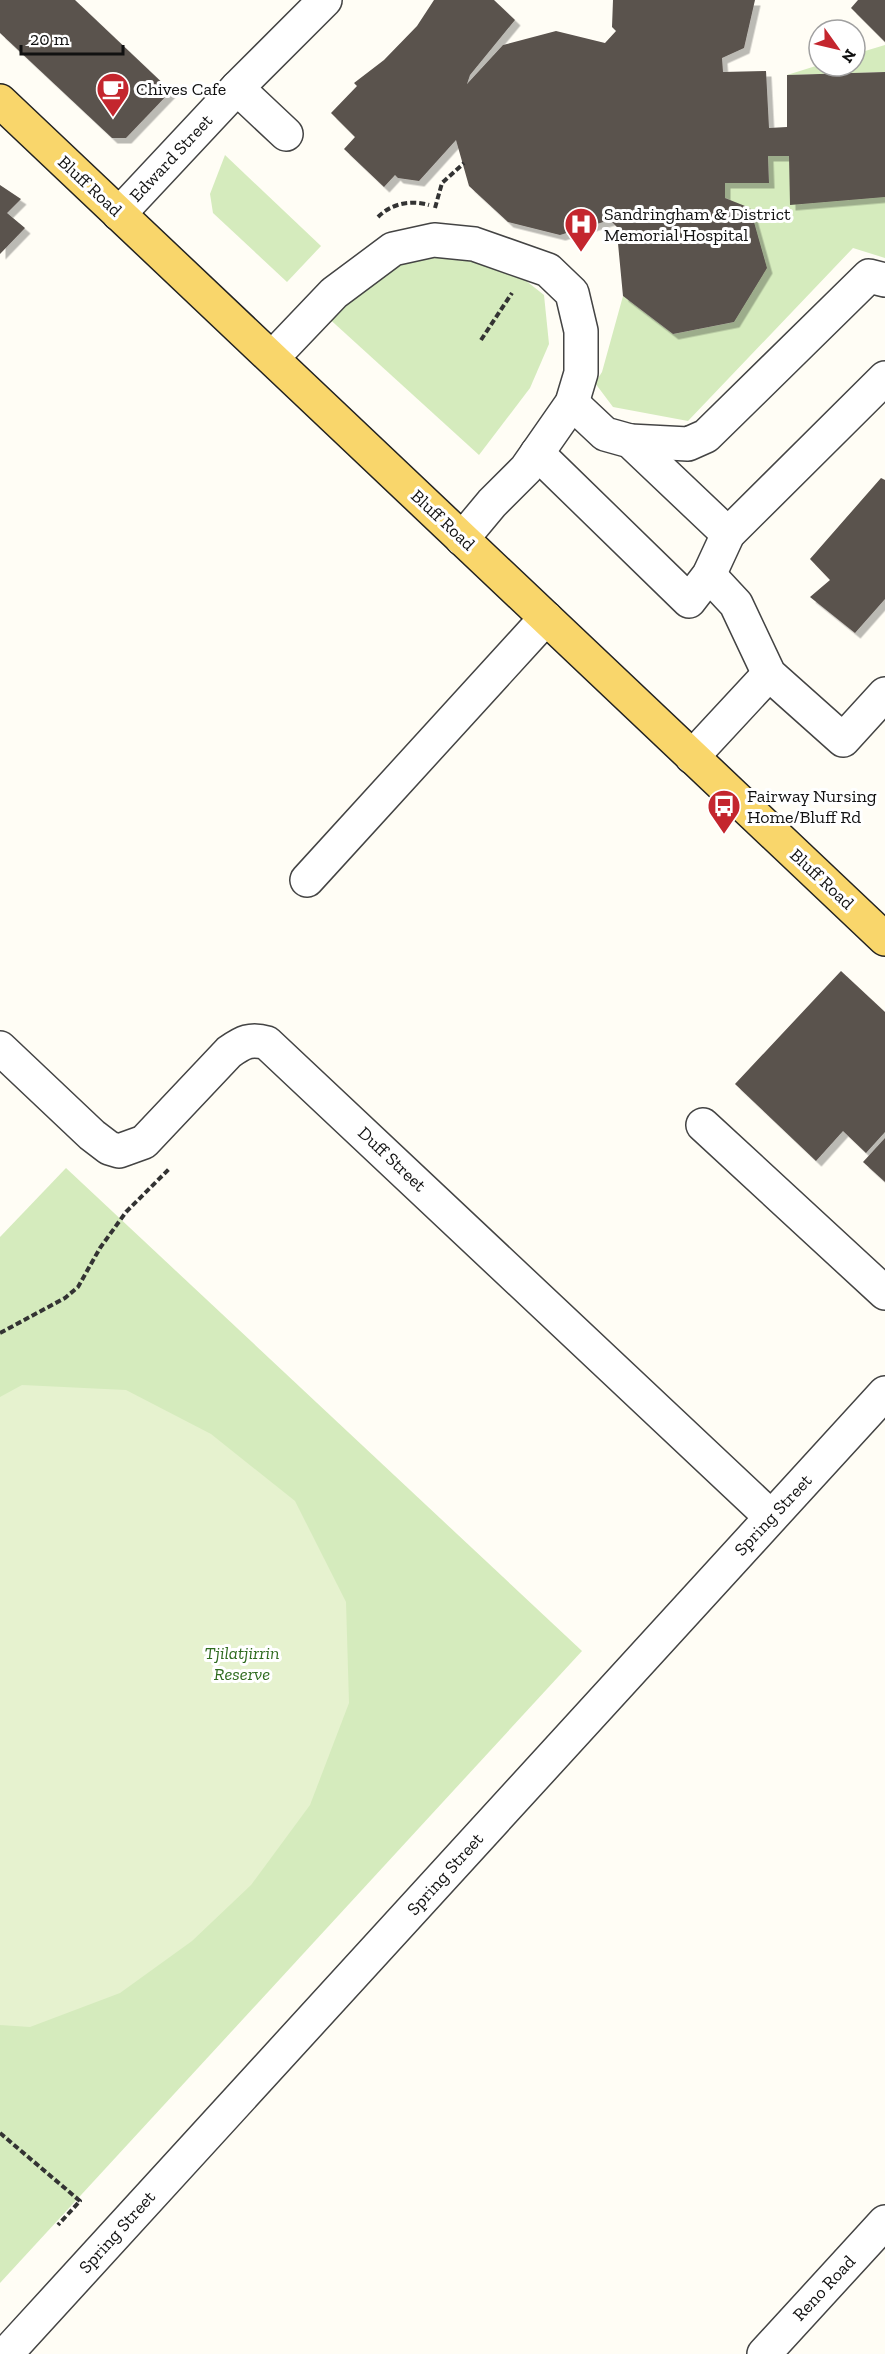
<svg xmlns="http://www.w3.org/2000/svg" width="885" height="2354" viewBox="0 0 885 2354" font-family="'Zilla Slab',serif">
	<defs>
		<filter id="shadow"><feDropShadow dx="5.5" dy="5.5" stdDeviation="0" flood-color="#0004"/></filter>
	</defs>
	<rect width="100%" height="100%" fill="#fffdf5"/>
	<g fill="#d5ebbd">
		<polygon points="885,45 885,72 787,75 819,65 855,66 855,54"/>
		<polygon points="225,155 321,246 287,282 213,213 210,194"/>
		<polygon points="768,156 789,156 885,197 885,258 853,248 688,421 613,407 595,383 602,372 623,296 673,334 734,322 750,209 725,198 725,183 769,183"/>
		<polygon points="414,250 506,265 544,295 549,344 530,388 479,455 324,314"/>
		<polygon points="66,1168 582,1651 0,2283 0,1237"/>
	</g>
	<polygon fill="#e6f2cf" points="22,1385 126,1390 211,1434 295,1501 346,1602 349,1703 310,1805 251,1885 192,1941 120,1993 30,2027 0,2025 0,1397"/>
	<g fill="#5a524d" filter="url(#shadow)">
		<polygon points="0,0 75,0 171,91 126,138 112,138 0,33"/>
		<polygon points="434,0 494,0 515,20 470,75 467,84 503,45 556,31 605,43 616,31 612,27 613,0 755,0 744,48 722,58 723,72 766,71 769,128 787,127 787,75 885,72 885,197 790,205 789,156 768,156 769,183 725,183 725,198 750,208 767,268 734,322 673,334 623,296 617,233 621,231 610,220 560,235 508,222 469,186 456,140 419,181 398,178 395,175 384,187 344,149 355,137 331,113 357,86 354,83 384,60 417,26"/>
		<polygon points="858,0 885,0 885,42 851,8"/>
		<polygon points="0,185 21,199 7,213 25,228 0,254"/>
		<polygon points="881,478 885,480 885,599 855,633 810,597 830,580 810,559"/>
		<polygon points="841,971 885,1012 885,1132 866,1153 843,1131 816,1161 735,1084"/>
		<polygon points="885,1138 885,1182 863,1162"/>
	</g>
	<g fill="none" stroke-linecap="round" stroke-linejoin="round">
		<g stroke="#444" stroke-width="36">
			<g id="minor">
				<polyline points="237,88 286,134"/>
				<polyline points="119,214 237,88 325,0"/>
				<polyline points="272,358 334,293 393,249 434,240 474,244 548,270 572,293 581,331 581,373 572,403 526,469 492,503 462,539"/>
				<polyline points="572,403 605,434 630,441 728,534"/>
				<polyline points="630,441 688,444 706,436 869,276 885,280"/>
				<polyline points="537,453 689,601 709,575 728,534 885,378"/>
				<polyline points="709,575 736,604 769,674 843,740 885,694"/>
				<polyline points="692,757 769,674"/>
				<polyline points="307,880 546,618"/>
				<path d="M0,1048l92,87 17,13 10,3 25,-9 85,-90c14,-10 22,-14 38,-9l504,474"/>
				<polyline points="703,1125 885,1293"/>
				<polyline points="6,2354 885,1393"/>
				<polyline points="764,2354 885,2222"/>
			</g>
		</g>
		<g stroke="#222" stroke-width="36">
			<polyline id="major" points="0,101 885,939"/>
		</g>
		<g stroke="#333" stroke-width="4" stroke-dasharray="6 3" stroke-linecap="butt">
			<polyline points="435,208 442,183 464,163"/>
			<path d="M378,217c14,-14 33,-17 51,-12"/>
			<polyline points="481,340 512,293"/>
			<polyline points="0,1333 65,1298 78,1287 100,1248 126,1212 170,1168"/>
			<polyline points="0,2133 80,2201 58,2225"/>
		</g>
		<use href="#minor" stroke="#fff" stroke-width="33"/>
		<use href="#major" stroke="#f9d66b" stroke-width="33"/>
	</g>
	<defs>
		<g id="cafe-pin" transform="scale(1.725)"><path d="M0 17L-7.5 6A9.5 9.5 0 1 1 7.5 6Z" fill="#c4262e" stroke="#fff"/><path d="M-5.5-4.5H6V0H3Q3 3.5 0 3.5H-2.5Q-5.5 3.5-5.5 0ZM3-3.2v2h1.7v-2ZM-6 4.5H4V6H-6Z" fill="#fff"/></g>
		<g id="hospital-pin" transform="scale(1.725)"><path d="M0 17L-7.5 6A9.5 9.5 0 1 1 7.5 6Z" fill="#c4262e" stroke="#fff"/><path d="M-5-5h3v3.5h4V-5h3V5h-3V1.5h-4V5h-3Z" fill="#fff"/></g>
		<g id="bus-pin" transform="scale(1.725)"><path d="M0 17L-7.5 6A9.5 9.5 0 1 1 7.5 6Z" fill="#c4262e" stroke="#fff"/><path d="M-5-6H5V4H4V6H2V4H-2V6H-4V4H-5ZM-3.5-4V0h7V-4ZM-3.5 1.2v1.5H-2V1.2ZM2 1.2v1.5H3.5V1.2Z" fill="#fff"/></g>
	</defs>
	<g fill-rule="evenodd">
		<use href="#cafe-pin" x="113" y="89"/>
		<use href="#hospital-pin" x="581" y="224"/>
		<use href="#bus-pin" x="724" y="806"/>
	</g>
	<g text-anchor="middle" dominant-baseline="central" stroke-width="6" stroke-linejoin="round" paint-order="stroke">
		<g font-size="18" fill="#111" stroke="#fff" text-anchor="start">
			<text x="136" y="89">Chives Cafe</text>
			<text x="604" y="214">Sandringham &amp; District<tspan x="604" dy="21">Memorial Hospital</tspan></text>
			<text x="747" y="796">Fairway Nursing<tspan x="747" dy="21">Home/Bluff Rd</tspan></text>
		</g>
		<g font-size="18" fill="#111" stroke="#fff">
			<text transform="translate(171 158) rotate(-47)">Edward Street</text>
			<text transform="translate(90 186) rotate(43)">Bluff Road</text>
			<text transform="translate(443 520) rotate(43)">Bluff Road</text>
			<text transform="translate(822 879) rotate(43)">Bluff Road</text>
			<text transform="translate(392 1159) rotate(43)">Duff Street</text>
			<text transform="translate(773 1515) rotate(-47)">Spring Street</text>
			<text transform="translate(445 1874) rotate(-48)">Spring Street</text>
			<text transform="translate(117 2232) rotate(-48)">Spring Street</text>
			<text transform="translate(824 2288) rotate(-47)">Reno Road</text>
		</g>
		<g font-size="18" font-style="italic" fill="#2f6b1f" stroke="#fff">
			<text x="242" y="1653">Tjilatjirrin<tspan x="242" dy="21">Reserve</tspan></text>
		</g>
	</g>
	<g transform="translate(837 48) rotate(124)"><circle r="28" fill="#ffffff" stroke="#a0a0a0" stroke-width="1.5"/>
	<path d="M0-4.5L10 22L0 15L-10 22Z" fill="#c4262e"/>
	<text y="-9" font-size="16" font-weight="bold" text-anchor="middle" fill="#111111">N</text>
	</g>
	<path d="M21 45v9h102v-9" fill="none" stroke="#111111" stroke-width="3"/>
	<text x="30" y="45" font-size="18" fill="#111111" stroke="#ffffff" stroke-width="4.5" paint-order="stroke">20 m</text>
</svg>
